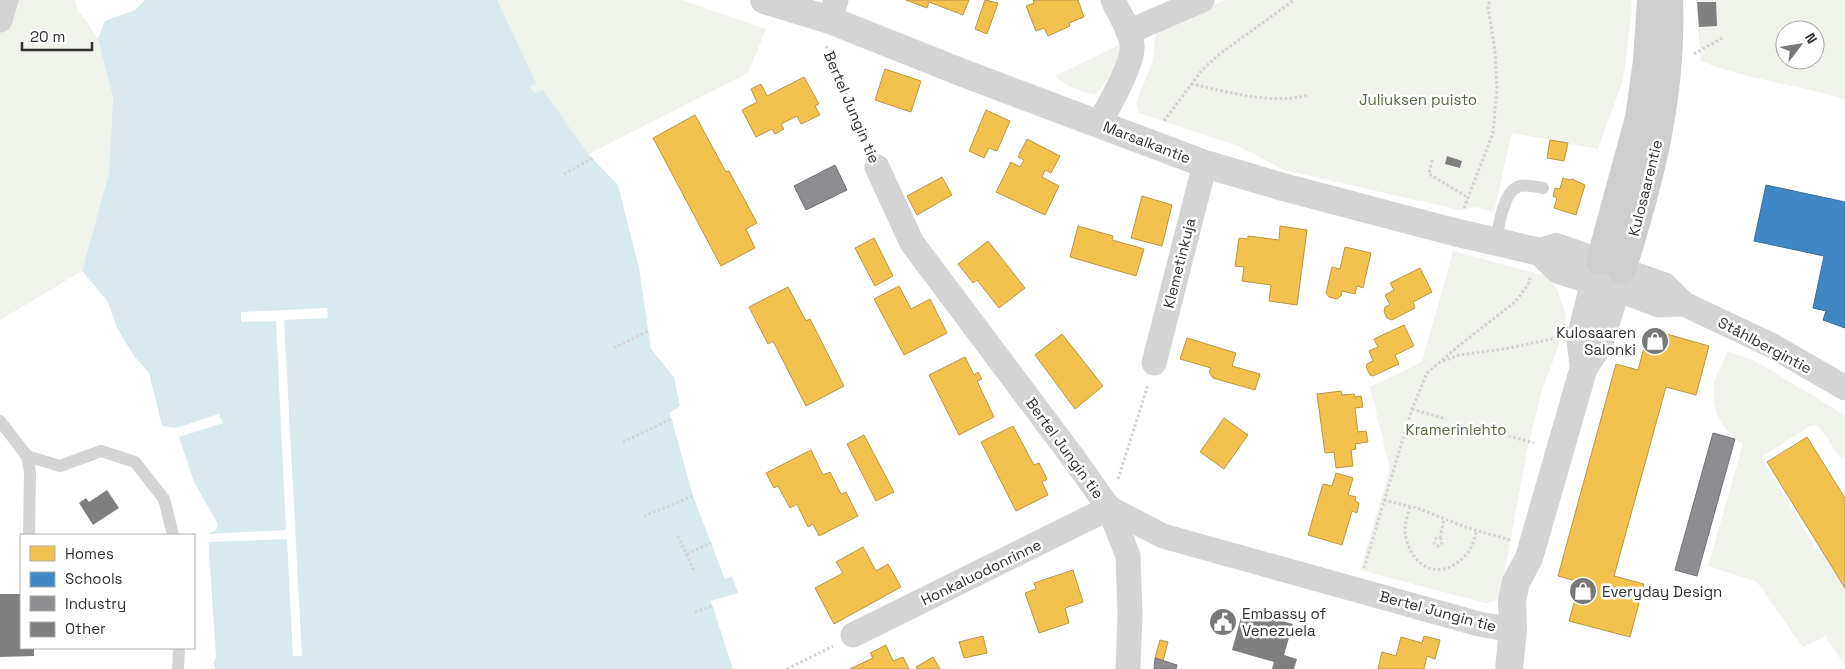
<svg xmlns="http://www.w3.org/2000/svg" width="1845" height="669" viewBox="0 0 1845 669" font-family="'Space Grotesk',sans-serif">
	<rect width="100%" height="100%" fill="#fff"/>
	<g fill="#f0f2ec" fill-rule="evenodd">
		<polygon points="0,0 75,0 78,10 98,39 113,98 109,173 82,271 0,320"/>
		<polygon points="480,0 682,0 766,29 748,73 575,161 566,158"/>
		<polygon points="1225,0 1631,0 1632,10 1623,80 1598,149 1512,133 1494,212 1475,207 1460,210 1455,209 1284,170 1241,147 1138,113 1136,102 1152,64 1156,31"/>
		<path d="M1696,0h149v100c-47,-16 -98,-20 -144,-39zM1785,30h30v30h-30z"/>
		<path d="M1121,44l-4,23 -21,27c-13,0 -32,-10 -41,-18z"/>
		<path d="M1453,251l94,25 10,13 9,27 -4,21 -19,50 -16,64 -25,135c-4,11 -4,17 -17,17l-125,-33 30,-101 -20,-82 52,-25z"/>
		<path d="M1728,351l27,10 90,54v41l-4,3 -21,-31 -4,-3 -5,1 -50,31 58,97 4,-2 22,36v78l-20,-30 -22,11 -46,-65 -49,-16 35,-122c-22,-13 -36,-41 -27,-68 4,-8 8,-17 12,-25z"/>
	</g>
	<polygon fill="#dae9ee" points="145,0 497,0 536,83 530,87 534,93 543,90 588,154 618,185 639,268 651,349 674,377 680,406 670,413 693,496 725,579 732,576 738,593 711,601 733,669 215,669 213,663 216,658 208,534 216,530 218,524 194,482 176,428 162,426 149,373 134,356 117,328 108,302 82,271 109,173 113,98 98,39 105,21 135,10"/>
	<g fill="#fff">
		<polygon points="327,308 328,318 284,320 302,656 293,656 287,539 208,542 208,534 286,530 276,321 241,322 241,312"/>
		<polygon points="219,414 223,423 179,437 176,428"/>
	</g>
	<g fill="#f2c14e" stroke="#b89645">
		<polygon points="906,0 969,0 963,15 929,2 927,8"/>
		<polygon points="985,0 998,3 987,34 975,29"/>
		<polygon points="1033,0 1078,0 1084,17 1069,23 1070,26 1048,36 1044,28 1036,31 1026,6 1034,3"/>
		<polygon points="885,69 921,81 911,112 875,100"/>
		<polygon points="804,77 819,104 815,106 820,115 801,124 797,116 781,124 784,129 775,134 772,129 756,137 742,110 757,102 751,89 761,84 767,96"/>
		<polygon points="986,110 1010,121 997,151 989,148 984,158 969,151"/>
		<polygon points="695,115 726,172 729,171 757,223 746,229 755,248 721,266 653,138"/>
		<polygon points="1027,139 1060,156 1051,173 1045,170 1042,177 1059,186 1045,215 996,192 1011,162 1020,167 1024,160 1018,157"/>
		<polygon points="1550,140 1568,143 1564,161 1547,158"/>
		<polygon points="942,177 952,195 917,215 907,196"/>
		<polygon points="1563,178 1570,180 1572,179 1585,185 1576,215 1554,208 1557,198 1553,196 1555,188 1560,189"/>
		<polygon points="1142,196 1172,205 1162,246 1131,238"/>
		<polygon points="1078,226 1113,236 1112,240 1144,249 1136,276 1070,257"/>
		<polygon points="1280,226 1307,230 1297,305 1269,301 1271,285 1242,281 1244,267 1235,266 1239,238 1248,239 1248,236 1279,240"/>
		<polygon points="874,238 893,276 875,286 855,248"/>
		<polygon points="988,241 1025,288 999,308 977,280 973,283 958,264"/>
		<polygon points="1345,247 1371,253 1363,288 1357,286 1355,294 1342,291 1341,296 1337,299 1329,297 1326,293 1332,267 1340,269"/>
		<polygon points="1420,268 1432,292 1413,302 1415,308 1392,320 1387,318 1384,312 1385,307 1390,305 1385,295 1394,290 1390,283"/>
		<polygon points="899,286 911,309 930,299 947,333 904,355 874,299"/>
		<polygon points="788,287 806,321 810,319 844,386 806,406 773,341 768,344 749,307"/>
		<polygon points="1404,325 1414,346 1395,355 1399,364 1373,376 1370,375 1366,367 1367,364 1373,361 1369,351 1378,347 1374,339"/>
		<polygon points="1649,329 1709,346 1696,395 1666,387 1614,576 1644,584 1630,637 1569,621 1580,582 1558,576 1616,364 1638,370"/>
		<polygon points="1062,334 1103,386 1075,409 1035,355"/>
		<polygon points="1187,338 1236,353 1232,366 1260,374 1255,390 1213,378 1209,372 1211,368 1180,359"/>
		<polygon points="965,357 974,375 978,372 982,379 977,381 994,417 959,435 929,375"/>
		<polygon points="1341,391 1342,395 1354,394 1355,397 1361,396 1363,407 1355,408 1358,432 1366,431 1368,442 1355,444 1356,449 1351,450 1353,466 1336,468 1334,452 1325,453 1317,394"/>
		<polygon points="1224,418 1248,435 1224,469 1200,452"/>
		<polygon points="1013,426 1034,465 1039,463 1047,479 1042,482 1048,495 1016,511 981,442"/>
		<polygon points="864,435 894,492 876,501 847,444"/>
		<polygon points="1807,437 1845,498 1845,588 1767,462"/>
		<polygon points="811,450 823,475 830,472 841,494 846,492 858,516 819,536 813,524 808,527 797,504 790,508 778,486 774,488 766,473"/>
		<polygon points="1336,473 1353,478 1348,495 1356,497 1355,501 1359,503 1357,513 1352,511 1342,545 1308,535 1323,484 1332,486"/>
		<polygon points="863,547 876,571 888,564 901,587 834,624 815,588 843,573 836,562"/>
		<polygon points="1073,570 1083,602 1065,608 1069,623 1039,633 1025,593 1036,589 1034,583"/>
		<polygon points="983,636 987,653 964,658 959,642"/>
		<polygon points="1424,636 1440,640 1435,659 1427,656 1424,669 1378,669 1382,652 1396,656 1401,637 1422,643"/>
		<polygon points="1160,640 1168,642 1163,661 1155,658"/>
		<polygon points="886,645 893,661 903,657 909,669 850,669 873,658 870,653"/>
		<polygon points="933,657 940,669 917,669 916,667"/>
	</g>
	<polygon fill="#3f88c5" stroke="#3a6e98" points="1766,185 1845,202 1845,328 1823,320 1826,311 1813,308 1824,256 1754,241"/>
	<g fill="#8d8d92" stroke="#717175">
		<polygon points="835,165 847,190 806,210 794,186"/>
		<polygon points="1713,433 1735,439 1697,576 1675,570"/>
		<polygon points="1155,658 1177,665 1176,669 1154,669"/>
	</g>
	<g fill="#7f7f7f">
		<polygon points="1697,2 1716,2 1717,26 1699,27"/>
		<polygon points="1447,156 1462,161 1460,168 1445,164"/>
		<polygon points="107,490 119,508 93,525 79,503 86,498 89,502"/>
		<polygon points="0,594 21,594 21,648 34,648 34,656 0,657"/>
		<polygon points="1243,610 1293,624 1284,655 1297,659 1294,669 1272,669 1274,662 1232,650"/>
	</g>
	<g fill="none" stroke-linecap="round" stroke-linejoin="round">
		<g stroke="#d3d3d3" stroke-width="3" stroke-dasharray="2.5 2.5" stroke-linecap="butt">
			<polyline points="826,46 868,146"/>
			<polyline points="1694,54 1722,38"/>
			<path d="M1191,84c40,8 77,21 118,11"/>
			<polyline points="1164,121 1202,70 1217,56 1294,0"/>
			<polyline points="1432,160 1429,174 1469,198"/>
			<polyline points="564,174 593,158"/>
			<polyline points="1464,208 1493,133 1497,89 1495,51 1488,7 1490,0"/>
			<polyline points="614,348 648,331"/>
			<polyline points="1443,361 1459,355 1504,349 1557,338"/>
			<polyline points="1412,409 1446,419"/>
			<polyline points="1494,432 1534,443"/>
			<polyline points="623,442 671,419"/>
			<polyline points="1118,479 1148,385"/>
			<polyline points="1384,500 1420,509 1465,527 1510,540"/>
			<path d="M1410,507c-3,10 -7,21 -4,31 8,32 36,43 60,17 6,-6 8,-16 11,-25"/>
			<polyline points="644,516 693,496"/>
			<polyline points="678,536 695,573"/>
			<circle cx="1438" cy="542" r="4"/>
			<polyline points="1440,538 1444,519"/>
			<polyline points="687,554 711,543"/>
			<polyline points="1364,568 1412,409 1427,373 1461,344 1515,302 1528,285 1530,278"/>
			<polyline points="695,612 712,606"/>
			<polyline points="787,669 833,646"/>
		</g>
		<g stroke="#d4d4d4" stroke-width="12">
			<path d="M1496,241c3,-15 7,-51 24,-55 6,-2 16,1 23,2"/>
			<polyline points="0,421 27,456 30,473 29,535"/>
			<polyline points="27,456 60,466 101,451 135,462 164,499 173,535"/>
			<polyline points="178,669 179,648"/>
		</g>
		<g stroke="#d4d4d4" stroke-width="25">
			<polyline points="0,20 6,0"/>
			<polyline points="830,20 836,0"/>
			<polyline points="1128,32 1202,0"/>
			<path d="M1098,123c10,-14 37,-63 34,-79 -2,-15 -13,-30 -19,-44"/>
			<polyline points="877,167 912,243 1074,459 1109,508 1163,536 1479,624 1513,630"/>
			<polyline points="1622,270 1665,285 1684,304 1773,346 1845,388"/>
			<polyline points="1616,289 1659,305 1684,304"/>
			<polyline points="1154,363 1205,164"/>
			<polyline points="1109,508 1128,556 1130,614 1128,669"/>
			<polyline points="853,635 1109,508"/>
		</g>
		<g stroke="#d4d4d4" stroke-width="28">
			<polyline points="764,0 830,20 963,73 1205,164 1283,187 1454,232 1540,252 1556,247 1622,270 1599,345 1584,367 1529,558 1516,582 1512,601 1513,630 1509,669"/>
			<polyline points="1540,252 1559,270 1611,286"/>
			<polyline points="1584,367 1580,339 1600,261"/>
		</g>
		<g stroke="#cecece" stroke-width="28">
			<polyline points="1600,261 1639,118 1647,61 1651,0"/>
			<path d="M1622,270c28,-89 51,-176 47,-270"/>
		</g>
	</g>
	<defs>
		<g id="shop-disc" transform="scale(1.4375)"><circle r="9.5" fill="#787878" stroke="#fff"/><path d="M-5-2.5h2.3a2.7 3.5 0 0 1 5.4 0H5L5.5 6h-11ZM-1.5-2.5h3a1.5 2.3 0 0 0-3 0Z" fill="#fff"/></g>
		<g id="civic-disc" transform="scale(1.4375)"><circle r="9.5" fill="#787878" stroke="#fff"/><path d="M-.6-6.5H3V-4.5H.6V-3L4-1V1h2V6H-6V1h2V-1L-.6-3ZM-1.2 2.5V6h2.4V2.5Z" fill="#fff"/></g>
	</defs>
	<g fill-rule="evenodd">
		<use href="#shop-disc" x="1655" y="341"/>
		<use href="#shop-disc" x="1583" y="591"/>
		<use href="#civic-disc" x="1223" y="622"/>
	</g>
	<g text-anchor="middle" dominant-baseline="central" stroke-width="5" stroke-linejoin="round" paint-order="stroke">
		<g font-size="15" fill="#586741" stroke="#fff">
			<text x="1418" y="99">Juliuksen puisto</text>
			<text x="1456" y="429">Kramerinlehto</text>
		</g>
		<g font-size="15" fill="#303030" stroke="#fff">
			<text transform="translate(852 107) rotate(67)">Bertel Jungin tie</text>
			<text transform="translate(1147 142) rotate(21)">Marsalkantie</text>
			<text transform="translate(1645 188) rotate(-76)">Kulosaarentie</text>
			<text transform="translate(1179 263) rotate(-76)">Klemetinkuja</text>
			<text transform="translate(1765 345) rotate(28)">Ståhlbergintie</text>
			<text transform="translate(1065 448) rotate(54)">Bertel Jungin tie</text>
			<text transform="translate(981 572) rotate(-26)">Honkaluodonrinne</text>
			<text transform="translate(1438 611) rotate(15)">Bertel Jungin tie</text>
		</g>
		<g font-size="15" fill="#303030" stroke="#fff" text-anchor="start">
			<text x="1636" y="332" text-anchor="end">Kulosaaren<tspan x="1636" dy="17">Salonki</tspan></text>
			<text x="1602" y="591">Everyday Design</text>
			<text x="1242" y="613">Embassy of<tspan x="1242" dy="17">Venezuela</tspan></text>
		</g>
	</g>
	<rect x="20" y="534" width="175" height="115" fill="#ffffff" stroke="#acacac"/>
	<rect x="30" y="546" width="25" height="15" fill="#f2c14e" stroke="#acacac"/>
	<text x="65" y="559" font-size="15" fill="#303030">Homes</text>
	<rect x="30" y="572" width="25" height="15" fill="#3f88c5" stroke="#acacac"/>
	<text x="65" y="584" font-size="15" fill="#303030">Schools</text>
	<rect x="30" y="596" width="25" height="15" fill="#8d8d92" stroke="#acacac"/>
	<text x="65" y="609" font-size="15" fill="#303030">Industry</text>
	<rect x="30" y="622" width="25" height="15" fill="#7f7f7f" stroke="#acacac"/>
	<text x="65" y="634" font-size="15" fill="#303030">Other</text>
	<g transform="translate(1800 45) rotate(59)"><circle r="24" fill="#ffffff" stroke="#acacac"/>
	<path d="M0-4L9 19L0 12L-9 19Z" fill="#787878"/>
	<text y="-8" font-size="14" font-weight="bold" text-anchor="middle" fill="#303030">N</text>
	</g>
	<path d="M22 42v8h70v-8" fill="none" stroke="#303030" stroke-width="2.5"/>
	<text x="30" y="42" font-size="15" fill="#303030" stroke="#ffffff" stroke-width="4" paint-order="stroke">20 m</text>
</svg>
